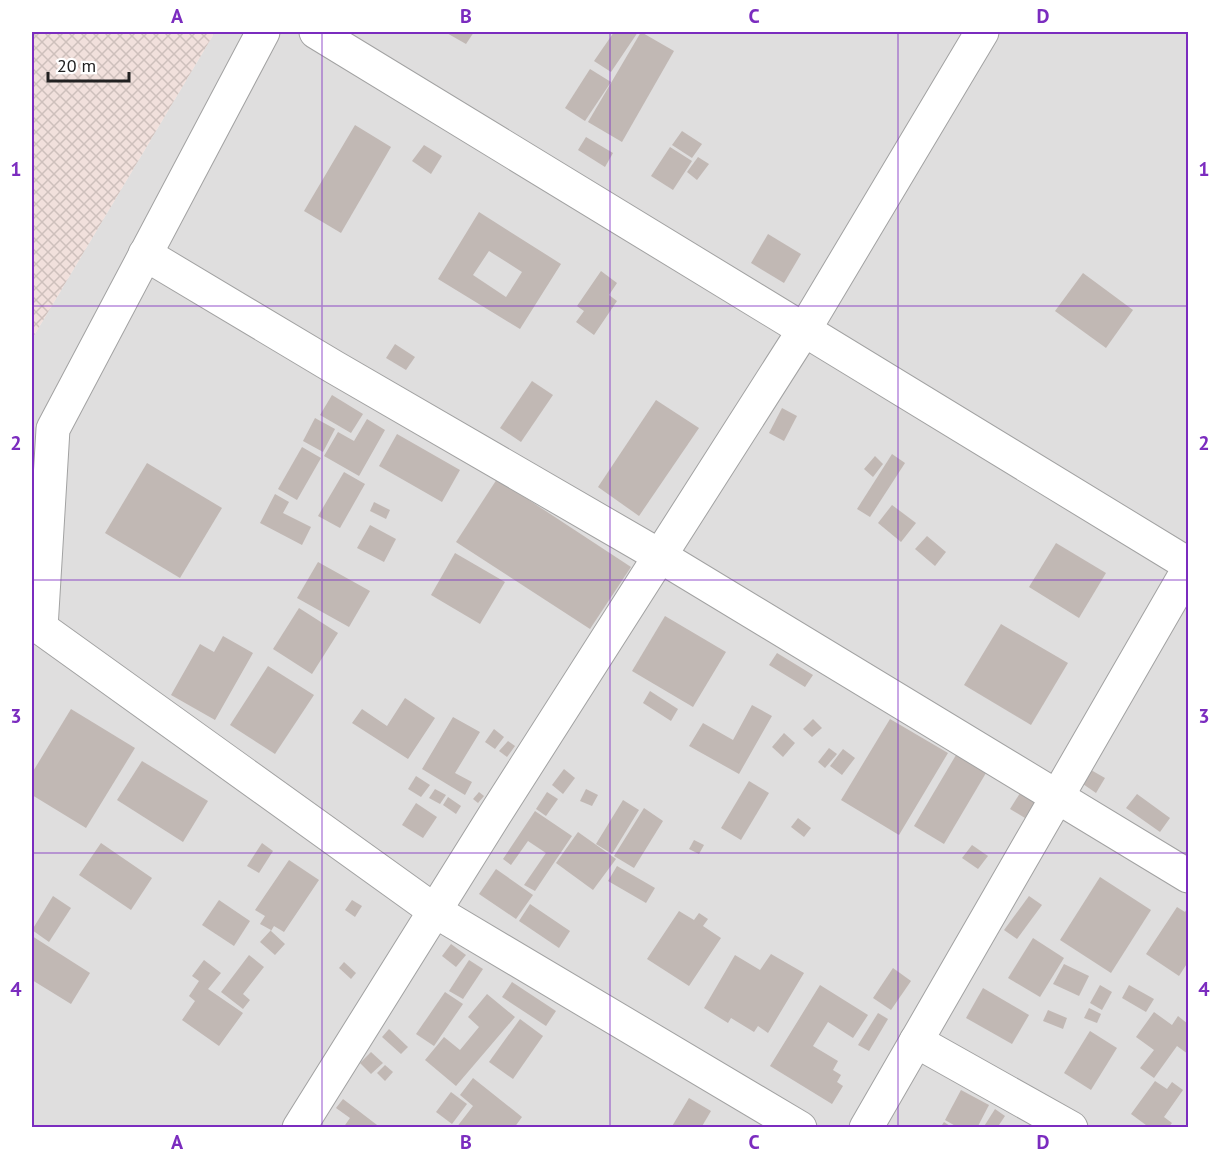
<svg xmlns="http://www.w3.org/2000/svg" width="1220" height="1159" viewBox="0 0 1220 1159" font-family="'PT Sans',sans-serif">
	<defs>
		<pattern id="military-cross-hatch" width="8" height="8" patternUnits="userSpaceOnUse" patternTransform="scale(1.5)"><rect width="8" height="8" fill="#f1e0dc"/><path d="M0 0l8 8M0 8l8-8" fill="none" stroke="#cec0bc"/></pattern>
	</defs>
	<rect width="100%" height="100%" fill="#f1ede8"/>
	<polygon fill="#dfdede" points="215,32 1188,32 1188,1127 32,1128 32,339"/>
	<polygon fill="url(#military-cross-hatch)" points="32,32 215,32 32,339"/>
	<g fill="#c1b8b4" fill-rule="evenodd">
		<polygon points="445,32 474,32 466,44"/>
		<polygon points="614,32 638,32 611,72 594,61"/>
		<polygon points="641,32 674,51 622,142 588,122"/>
		<polygon points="590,69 611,82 585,121 565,108"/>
		<polygon points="355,125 391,147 341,233 304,211"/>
		<polygon points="682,131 702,144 692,158 672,145"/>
		<polygon points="586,137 613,153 605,167 578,150"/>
		<polygon points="424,145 442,156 431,174 412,161"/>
		<polygon points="670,147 692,161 673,190 651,176"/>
		<polygon points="698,157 709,164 697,180 687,172"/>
		<path d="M479,212l82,52 -41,65 -82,-50zM489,251l33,21 -16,25 -33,-22z"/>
		<polygon points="768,234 801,254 784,283 751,263"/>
		<polygon points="601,271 617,283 609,295 617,301 594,335 576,322 584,311 577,306"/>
		<polygon points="1083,273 1133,310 1106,348 1055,311"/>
		<polygon points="395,344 415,357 406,370 386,358"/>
		<polygon points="532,381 553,395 521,442 500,428"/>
		<polygon points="332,395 363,414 351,433 320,415"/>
		<polygon points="656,400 699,428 639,516 598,487"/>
		<polygon points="782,408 797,416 784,441 769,433"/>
		<polygon points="315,418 335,429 323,452 303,441"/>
		<polygon points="367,419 385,430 359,476 324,456 338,432 354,441"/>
		<polygon points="397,434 460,470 442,502 379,466"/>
		<polygon points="302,447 321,458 297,500 278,489"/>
		<polygon points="892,454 905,463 870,517 857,509"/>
		<polygon points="875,456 883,464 873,477 864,469"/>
		<polygon points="147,463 222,508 180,578 105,533"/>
		<polygon points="344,472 365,484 340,528 318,516"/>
		<polygon points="497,479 631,567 590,629 456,542"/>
		<polygon points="275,494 289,502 283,513 311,527 302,545 260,523"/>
		<polygon points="374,502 390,510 386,519 370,511"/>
		<polygon points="892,505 916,523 901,542 878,523"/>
		<polygon points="370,525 396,539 384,562 357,548"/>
		<polygon points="927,536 946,552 935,566 915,549"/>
		<polygon points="1056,543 1106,573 1079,618 1029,587"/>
		<polygon points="455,553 505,582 480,624 431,595"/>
		<polygon points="318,562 370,591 349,627 297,598"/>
		<polygon points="299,608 338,633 312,674 273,649"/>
		<polygon points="665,616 726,652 693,707 632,671"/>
		<polygon points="1001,624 1068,663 1031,725 964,685"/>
		<polygon points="223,636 253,653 215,720 171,695 200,644 214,652"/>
		<polygon points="777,653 813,675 805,687 769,665"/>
		<polygon points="268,666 314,695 275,754 230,725"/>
		<polygon points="650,691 678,709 671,721 643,703"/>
		<polygon points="405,698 435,718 408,759 352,723 362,709 387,726"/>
		<polygon points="752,705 772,716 739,774 689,746 703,723 733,740"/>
		<polygon points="71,709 135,748 86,828 32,795 32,773"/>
		<polygon points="453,717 480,732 455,773 472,782 465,795 422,769"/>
		<polygon points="813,719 822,728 812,737 803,729"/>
		<polygon points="890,719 948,753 899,835 841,800"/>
		<polygon points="494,729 504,737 495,749 485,742"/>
		<polygon points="784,733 795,743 783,757 772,747"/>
		<polygon points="508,741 515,746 507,757 499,751"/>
		<polygon points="829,748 837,754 825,768 818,762"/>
		<polygon points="843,749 855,758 842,775 830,766"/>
		<polygon points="956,755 986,773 944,844 914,826"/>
		<polygon points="142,761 208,801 183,842 117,800"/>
		<polygon points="564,769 575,778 563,794 552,785"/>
		<polygon points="1091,770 1105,778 1096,793 1083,784"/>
		<polygon points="416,776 430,785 421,797 408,789"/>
		<polygon points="749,781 769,793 741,840 721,828"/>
		<polygon points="435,789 446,795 440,804 429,798"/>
		<polygon points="586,789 598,795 592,806 580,801"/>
		<polygon points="1022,790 1037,799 1025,818 1010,809"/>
		<polygon points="479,792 484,796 478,803 473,799"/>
		<polygon points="547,792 558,799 546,816 536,809"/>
		<polygon points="1137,794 1170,818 1160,832 1126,808"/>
		<polygon points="448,797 461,806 456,814 443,805"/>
		<polygon points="623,800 639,810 612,854 596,844"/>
		<polygon points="416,803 437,817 423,838 402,825"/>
		<polygon points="644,808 663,821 634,868 614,856"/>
		<polygon points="535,811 572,836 535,891 524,885 546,853 528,841 511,865 503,859"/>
		<polygon points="798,818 811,828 804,837 791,827"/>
		<polygon points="578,832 616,859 593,890 556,863"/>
		<polygon points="694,840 704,845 699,854 689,849"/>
		<polygon points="101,843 152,878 131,910 79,875"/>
		<polygon points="262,843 273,851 259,873 247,866"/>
		<polygon points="972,845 988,856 978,869 962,858"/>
		<polygon points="289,860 319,880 284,932 274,926 271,931 285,944 275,955 260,942 271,930 260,924 265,916 255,910"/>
		<polygon points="617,866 655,888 646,903 608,881"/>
		<polygon points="496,869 533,895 516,919 479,894"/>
		<polygon points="1100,877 1151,910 1111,973 1060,940"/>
		<polygon points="53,896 71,908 49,942 32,930"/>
		<polygon points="1029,896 1042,905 1017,939 1004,930"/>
		<polygon points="219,900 250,921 234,946 202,925"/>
		<polygon points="352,900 362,906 355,917 345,910"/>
		<polygon points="530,904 570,931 559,948 519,921"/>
		<polygon points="1177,907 1185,912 1188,907 1188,962 1179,976 1146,954"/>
		<polygon points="679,911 694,920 699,913 708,919 703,926 721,938 689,986 647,959"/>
		<polygon points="32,936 90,973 71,1004 32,980"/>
		<polygon points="1033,938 1064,958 1040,997 1008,978"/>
		<polygon points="451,944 466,955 456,967 442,956"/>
		<polygon points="771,954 804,973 768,1033 758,1026 754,1032 731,1018 728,1023 704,1008 735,955 760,970"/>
		<polygon points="249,955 264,967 243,994 250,1000 243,1009 221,992"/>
		<polygon points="204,960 221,973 208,989 243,1013 219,1046 182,1020 195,1001 189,996 199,981 192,976"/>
		<polygon points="469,960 483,969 463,999 449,991"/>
		<polygon points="344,962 356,973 351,979 339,968"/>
		<polygon points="1064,964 1089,976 1079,996 1053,984"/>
		<polygon points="893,968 911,981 891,1010 873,998"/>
		<polygon points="512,982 556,1011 546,1026 502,997"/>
		<polygon points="820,985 868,1015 853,1038 828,1022 813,1046 838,1061 833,1070 841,1075 837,1082 843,1086 832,1104 770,1066"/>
		<polygon points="1100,985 1112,992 1102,1010 1090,1003"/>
		<polygon points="1129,985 1154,999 1146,1012 1122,998"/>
		<polygon points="983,988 1029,1015 1012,1044 966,1018"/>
		<polygon points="445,992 463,1004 434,1046 416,1034"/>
		<polygon points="487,994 515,1017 456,1086 425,1060 444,1037 460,1050 479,1027 468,1017"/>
		<polygon points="1089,1008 1101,1014 1097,1023 1084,1018"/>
		<polygon points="1048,1010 1067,1018 1063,1029 1043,1021"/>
		<polygon points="1154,1012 1172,1025 1178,1016 1188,1024 1188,1054 1177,1046 1154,1078 1140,1068 1154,1050 1136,1037"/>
		<polygon points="878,1013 888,1019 869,1051 858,1045"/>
		<polygon points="520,1019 543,1036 513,1079 489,1062"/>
		<polygon points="389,1029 408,1047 401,1054 382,1037"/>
		<polygon points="1090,1031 1117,1048 1091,1090 1064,1073"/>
		<polygon points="371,1052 383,1063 371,1074 360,1063"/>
		<polygon points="385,1065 393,1072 385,1081 377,1073"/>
		<polygon points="473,1078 522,1117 514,1128 456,1128 473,1106 460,1095"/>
		<polygon points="1155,1081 1167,1089 1172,1082 1183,1090 1164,1117 1172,1123 1168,1128 1150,1128 1131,1114"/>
		<polygon points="961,1090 989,1105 977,1128 959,1128 945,1120"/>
		<polygon points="451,1092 467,1104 452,1124 436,1112"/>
		<polygon points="689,1098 711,1111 701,1128 671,1128"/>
		<polygon points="343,1099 381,1128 343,1128 350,1118 336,1108"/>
		<polygon points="995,1109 1005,1116 997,1128 983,1128"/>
		<polygon points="944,1122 953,1128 940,1128"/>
	</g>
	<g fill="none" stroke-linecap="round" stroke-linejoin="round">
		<g stroke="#a2a2a2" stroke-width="35">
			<g id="minor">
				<polyline points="263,32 53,429 41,628 435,911 800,1128"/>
				<polyline points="316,32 1188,564"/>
				<polyline points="145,254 334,367 660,556 1188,876"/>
				<polyline points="916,1041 1071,1128"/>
				<polyline points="299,1128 494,816 804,330 982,32"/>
				<polyline points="866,1128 1188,570"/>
			</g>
		</g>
		<use href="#minor" stroke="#fff" stroke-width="33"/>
	</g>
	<path fill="none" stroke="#7b2cbf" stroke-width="1.5" stroke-opacity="0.55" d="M322,32v1096M610,32v1096M898,32v1096M32,306h1156M32,580h1156M32,853h1156"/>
	<rect width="1220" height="1159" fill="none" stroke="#ffffff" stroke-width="66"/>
	<path d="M48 72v9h81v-9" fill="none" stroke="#212121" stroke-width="3"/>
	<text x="57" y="72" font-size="18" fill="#212121" stroke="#ffffff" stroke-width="4.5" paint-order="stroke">20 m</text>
	<rect x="33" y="33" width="1154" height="1093" fill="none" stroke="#7b2cbf" stroke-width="2"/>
	<g font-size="20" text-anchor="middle" font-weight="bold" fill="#7b2cbf">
		<text x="177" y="23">A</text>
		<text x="466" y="23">B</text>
		<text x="754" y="23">C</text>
		<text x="1043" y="23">D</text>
		<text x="16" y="176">1</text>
		<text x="1204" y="176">1</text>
		<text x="16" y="450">2</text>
		<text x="1204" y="450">2</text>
		<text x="16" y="723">3</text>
		<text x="1204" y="723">3</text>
		<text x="16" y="996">4</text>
		<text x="1204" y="996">4</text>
		<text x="177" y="1149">A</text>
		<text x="466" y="1149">B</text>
		<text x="754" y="1149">C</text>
		<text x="1043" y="1149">D</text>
	</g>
</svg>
